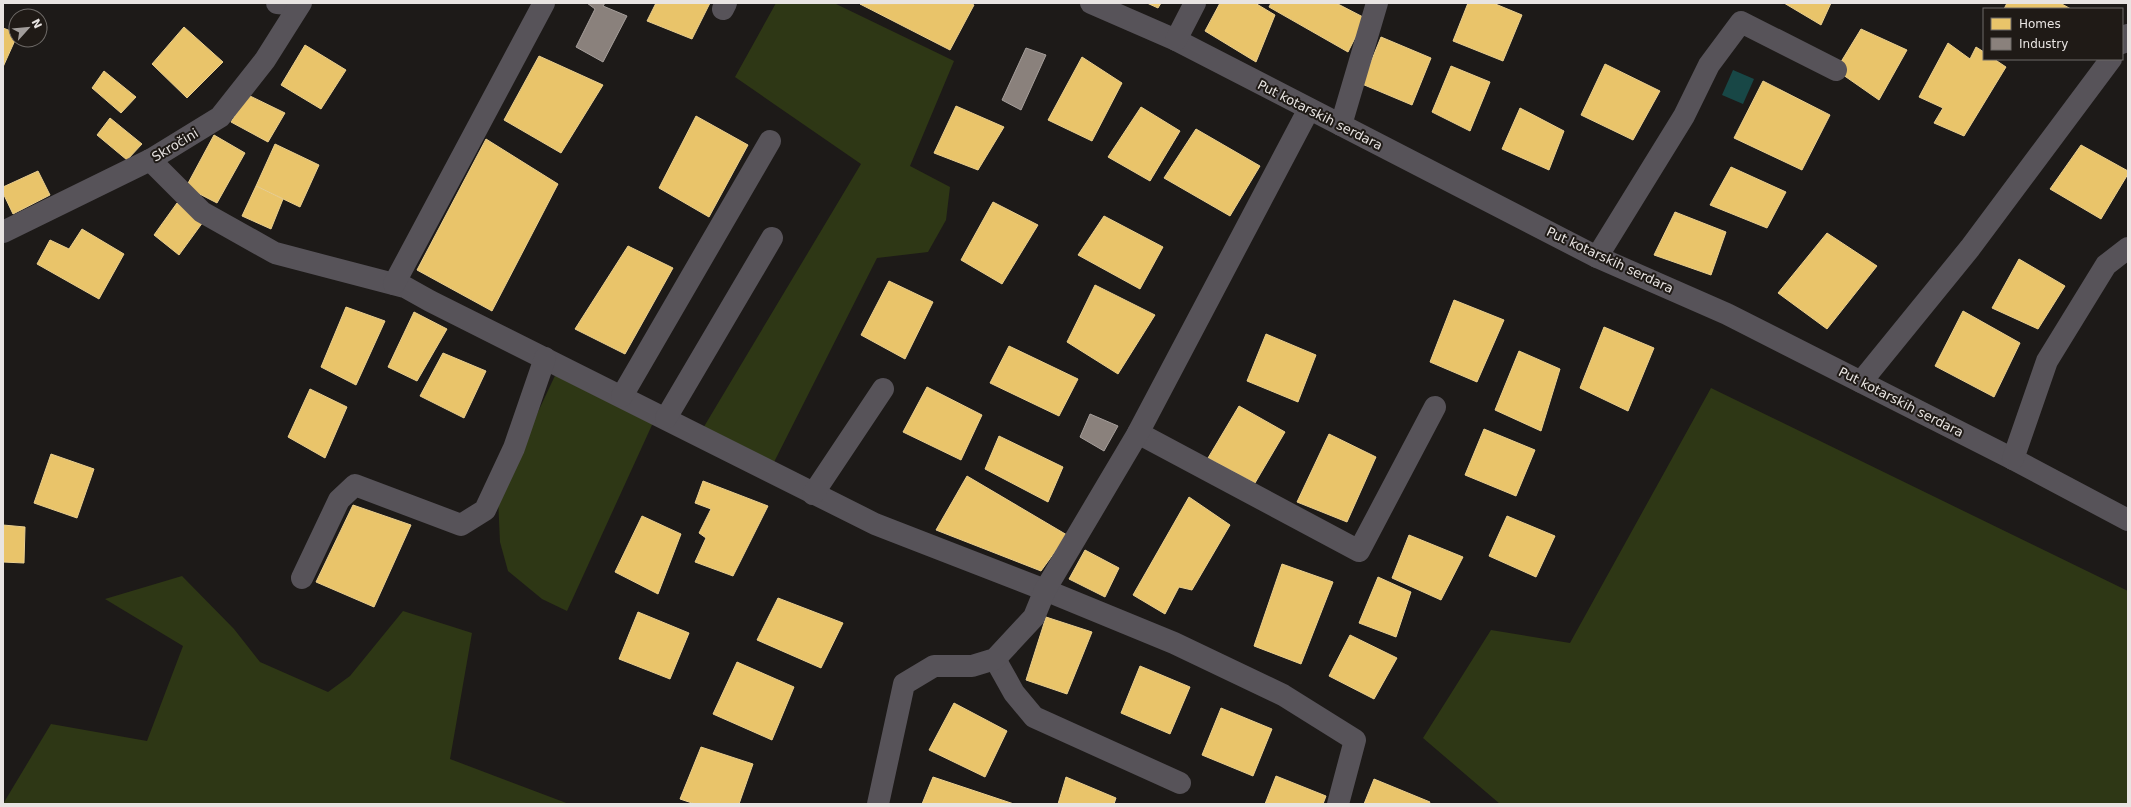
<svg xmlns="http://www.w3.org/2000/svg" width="2131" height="807" viewBox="0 0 2131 807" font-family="'DejaVu Sans',sans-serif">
	<rect width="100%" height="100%" fill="#1d1a18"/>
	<g fill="#2e3715">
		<polygon points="776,3 834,3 954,61 910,166 950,187 946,220 928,252 877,258 769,472 699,435 861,164 735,77"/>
		<polygon points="560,365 657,414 567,611 542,599 508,571 500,542 498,497"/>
		<polygon points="1711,388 2128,591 2128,804 1500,804 1423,738 1491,630 1570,643"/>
		<polygon points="182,576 234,629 260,662 328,692 350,676 403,611 472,633 450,759 569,804 3,804 51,724 147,741 183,646 105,599"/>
	</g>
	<polygon fill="#184746" points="1733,70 1754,79 1743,104 1722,95"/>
	<g fill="#e9c46a" stroke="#e9ce8e">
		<polygon points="656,3 710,3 692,39 647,21"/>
		<polygon points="970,3 974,5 950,50 860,4"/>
		<polygon points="1147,3 1161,3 1158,8"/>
		<polygon points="1220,3 1255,3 1275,15 1256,62 1205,31"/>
		<polygon points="1271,3 1336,3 1365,18 1348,52 1269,7"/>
		<polygon points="1468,3 1493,3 1522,15 1503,61 1453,41"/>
		<polygon points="1784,3 1831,3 1821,25"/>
		<polygon points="2007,3 2060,3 2071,9 2004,9"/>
		<polygon points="184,27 223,62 187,98 152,64"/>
		<polygon points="3,28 16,33 16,38 3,67"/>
		<polygon points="1861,29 1907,50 1879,100 1836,70"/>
		<polygon points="1381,37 1431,58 1412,105 1362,84"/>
		<polygon points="1948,43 1970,59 1976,47 1984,52 1984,59 1994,59 2006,67 1964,136 1934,123 1943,108 1919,97"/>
		<polygon points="305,45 346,70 321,109 281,85"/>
		<polygon points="539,56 603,85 561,153 504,120"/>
		<polygon points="1082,57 1122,83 1092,141 1048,120"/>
		<polygon points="1605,64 1660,91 1633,140 1581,115"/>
		<polygon points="1451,66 1490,82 1470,131 1432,112"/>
		<polygon points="104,71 136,97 121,113 92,88"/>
		<polygon points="1763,81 1830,115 1802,170 1734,138"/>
		<polygon points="248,95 285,113 268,142 231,122"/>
		<polygon points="956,106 1004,127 978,170 934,153"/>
		<polygon points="1141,107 1180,131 1150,181 1108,157"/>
		<polygon points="1520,108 1564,131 1549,170 1502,149"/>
		<polygon points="696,116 748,145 709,217 659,188"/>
		<polygon points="110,118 142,144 127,160 97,135"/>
		<polygon points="1196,129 1260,166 1230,216 1164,178"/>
		<polygon points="214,135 245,153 217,203 186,187"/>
		<polygon points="486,139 558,184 492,311 417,270"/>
		<polygon points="275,144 319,165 300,207 256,186"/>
		<polygon points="2081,145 2128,171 2128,174 2101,219 2050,189"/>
		<polygon points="1731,167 1786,192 1767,228 1710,205"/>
		<polygon points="38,171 50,195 13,214 3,193 3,187"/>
		<polygon points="256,186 283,199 271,229 242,216"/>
		<polygon points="993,202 1038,225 1002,284 961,260"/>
		<polygon points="177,203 203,222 179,255 154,235"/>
		<polygon points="1675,212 1726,232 1711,275 1654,255"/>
		<polygon points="1104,216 1163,247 1140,289 1078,255"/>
		<polygon points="82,229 124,254 99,299 37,264 50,240 69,249"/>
		<polygon points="1827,233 1877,266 1827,329 1778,293"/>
		<polygon points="628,246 673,268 625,354 575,329"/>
		<polygon points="2019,259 2065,286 2038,329 1992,308"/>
		<polygon points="889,281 933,302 905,359 861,335"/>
		<polygon points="1095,285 1155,315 1118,374 1067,342"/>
		<polygon points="1454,300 1504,320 1477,382 1430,362"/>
		<polygon points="346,307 385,321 356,385 321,367"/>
		<polygon points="1963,311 2020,343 1994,397 1935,366"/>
		<polygon points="414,312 447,329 417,381 388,367"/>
		<polygon points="1604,327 1654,348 1628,411 1580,388"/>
		<polygon points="1266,334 1316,355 1298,402 1247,381"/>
		<polygon points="1009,346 1078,379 1059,416 990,383"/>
		<polygon points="1519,351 1560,369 1541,431 1495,410"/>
		<polygon points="443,353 486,371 464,418 420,396"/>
		<polygon points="927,387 982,415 961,460 903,432"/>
		<polygon points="310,389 347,407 325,458 288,437"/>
		<polygon points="1239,406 1285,432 1255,483 1208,458"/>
		<polygon points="1484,429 1535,450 1516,496 1465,475"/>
		<polygon points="1329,434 1376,457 1347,522 1297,502"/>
		<polygon points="999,436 1063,467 1048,502 985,469"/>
		<polygon points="51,454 94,469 77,518 34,503"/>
		<polygon points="967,476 1067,535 1041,571 936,530"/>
		<polygon points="703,481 768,506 733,576 695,562 706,538 699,533 711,509 695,503"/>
		<polygon points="1189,497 1230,525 1192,590 1179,587 1165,614 1133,595"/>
		<polygon points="353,505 411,525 374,607 316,582"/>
		<polygon points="642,516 681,534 658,594 615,572"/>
		<polygon points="1507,516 1555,536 1536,577 1489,556"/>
		<polygon points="3,525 25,527 24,563 3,562"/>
		<polygon points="1409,535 1463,557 1441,600 1392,578"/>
		<polygon points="1085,550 1119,568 1105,597 1069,579"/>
		<polygon points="1282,564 1333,582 1301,664 1254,646"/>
		<polygon points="1378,577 1411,592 1396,637 1359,623"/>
		<polygon points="778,598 843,623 821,668 757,640"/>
		<polygon points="638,612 689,633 670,679 619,659"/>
		<polygon points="1046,617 1092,632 1067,694 1026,680"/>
		<polygon points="1350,635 1397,658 1374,699 1329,676"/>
		<polygon points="737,662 794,687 772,740 713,714"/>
		<polygon points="1140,666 1190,687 1170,734 1121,713"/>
		<polygon points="954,703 1007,731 985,777 929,750"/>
		<polygon points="1221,708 1272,729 1253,776 1202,755"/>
		<polygon points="701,747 753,764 739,804 695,804 680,799"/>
		<polygon points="1276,776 1326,796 1323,804 1265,804"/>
		<polygon points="933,777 1014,804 922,804"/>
		<polygon points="1066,777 1116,798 1114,804 1058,804"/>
		<polygon points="1374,779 1430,802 1429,804 1364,804"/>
	</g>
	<g fill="#8a817c" stroke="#a69f9b">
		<polygon points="587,3 605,3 603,6 627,16 603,62 576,47 595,9"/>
		<polygon points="1026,48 1046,55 1021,110 1002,100"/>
		<polygon points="1090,414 1118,426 1104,451 1080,437"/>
	</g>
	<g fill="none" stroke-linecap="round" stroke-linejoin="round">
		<g stroke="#575359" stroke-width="22">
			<polyline points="277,3 299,5"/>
			<polyline points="1091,3 1176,40 1597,257 1727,314 2013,459 2128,520"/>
			<polyline points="723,9 726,3"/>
			<polyline points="1176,40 1195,3"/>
			<polyline points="2122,43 2128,35"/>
			<polyline points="1341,125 1377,3"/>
			<polyline points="150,160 202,212 275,253 405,287 430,301 875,524 1045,590 1174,643 1283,695 1355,740 1338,804"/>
			<polyline points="3,232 150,160 220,117 265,60 301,3"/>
			<polyline points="1597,257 1684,116 1709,65 1741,22 1836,70"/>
			<polyline points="394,284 544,3"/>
			<polyline points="1861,382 1970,248 2111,59"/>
			<polyline points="622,396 770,141"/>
			<polyline points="666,418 772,238"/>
			<polyline points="1138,433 1359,551 1435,407"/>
			<polyline points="2013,459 2047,361 2106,265 2128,248"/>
			<polyline points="813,494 883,389"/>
			<polyline points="302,578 339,500 355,485 461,525 485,510 514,448 545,358"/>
			<polyline points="995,659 1014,693 1034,717 1180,783"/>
			<polyline points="878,804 904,684 934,666 972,666 995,659 1034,617 1045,590 1138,433 1309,109"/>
		</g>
	</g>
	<g text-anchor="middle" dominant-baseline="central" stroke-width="4" stroke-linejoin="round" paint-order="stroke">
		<g font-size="13" fill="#e8e4e2" stroke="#1f1a16">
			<text transform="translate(1320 115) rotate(27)">Put kotarskih serdara</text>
			<text transform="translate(175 145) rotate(-31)">Skročini</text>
			<text transform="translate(1610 260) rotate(25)">Put kotarskih serdara</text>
			<text transform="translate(1901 402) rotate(27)">Put kotarskih serdara</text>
		</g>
	</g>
	<rect width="2131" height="807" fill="none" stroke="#e8e4e2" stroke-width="8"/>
	<rect x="1983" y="8" width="140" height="52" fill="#1f1a16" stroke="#6f6b68"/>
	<rect x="1991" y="18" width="20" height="12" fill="#e9c46a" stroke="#6f6b68"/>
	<text x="2019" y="28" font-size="12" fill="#e8e4e2">Homes</text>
	<rect x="1991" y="38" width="20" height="12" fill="#8a817c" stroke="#6f6b68"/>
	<text x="2019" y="48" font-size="12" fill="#e8e4e2">Industry</text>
	<g transform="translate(28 28) rotate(63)"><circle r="19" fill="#1f1a16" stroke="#6f6b68"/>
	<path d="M0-3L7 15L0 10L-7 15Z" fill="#a19d9b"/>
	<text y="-6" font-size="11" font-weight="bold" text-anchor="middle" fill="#e8e4e2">N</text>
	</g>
</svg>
